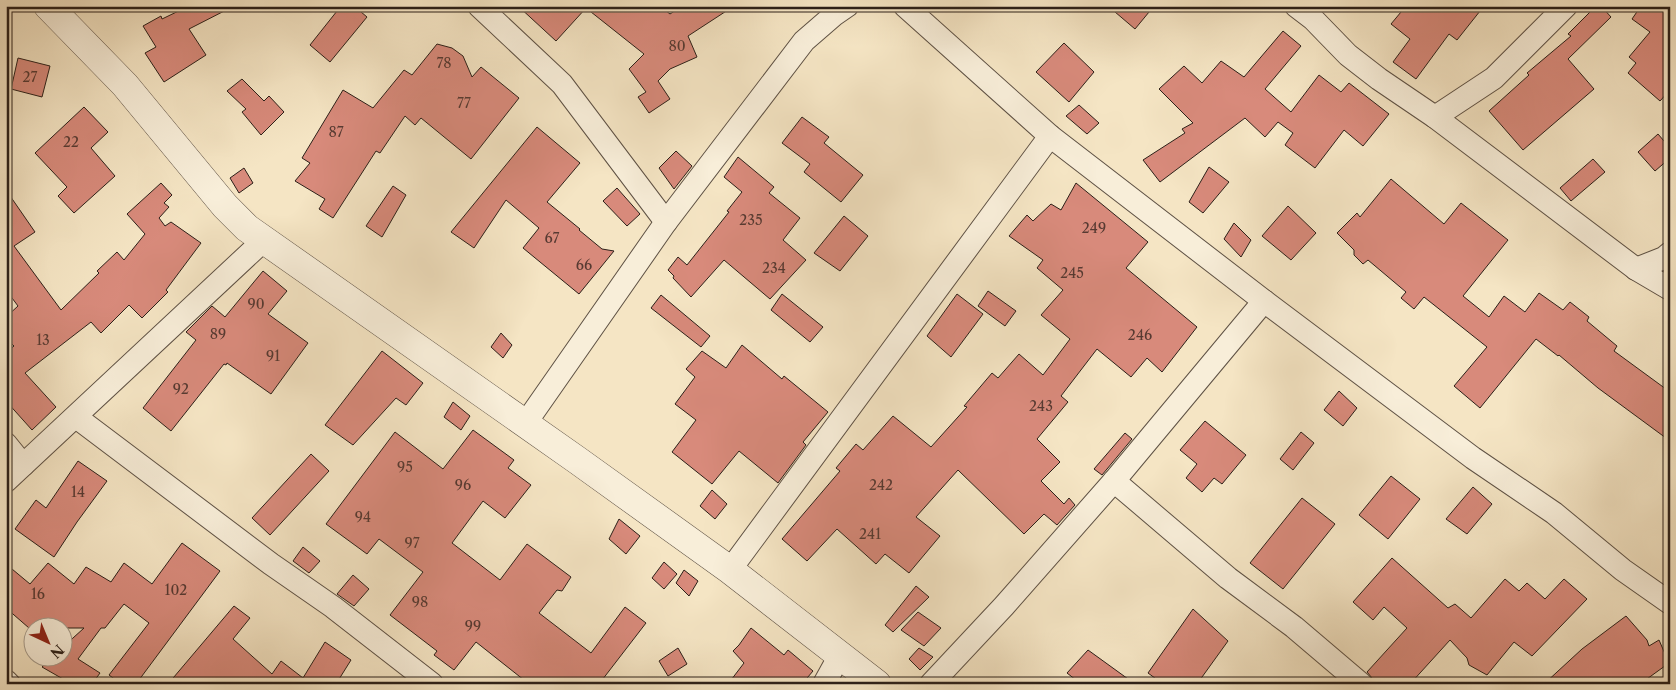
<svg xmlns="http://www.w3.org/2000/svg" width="1676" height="690" viewBox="0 0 1676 690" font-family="'Libre Caslon Text',serif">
	<rect width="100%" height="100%" fill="#f5e5c4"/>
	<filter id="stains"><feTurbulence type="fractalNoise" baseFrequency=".004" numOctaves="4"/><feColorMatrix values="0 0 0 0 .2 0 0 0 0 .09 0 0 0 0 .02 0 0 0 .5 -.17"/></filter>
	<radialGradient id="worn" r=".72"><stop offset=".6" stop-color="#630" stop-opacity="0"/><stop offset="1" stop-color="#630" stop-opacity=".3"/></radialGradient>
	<g fill="#d88a7b" stroke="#2c2019">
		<polygon points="189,6 234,6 189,29 206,55 164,82 145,53 156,47 143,26 161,16 162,19"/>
		<polygon points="341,6 354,6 367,17 330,62 310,45"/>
		<polygon points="518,6 660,6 670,14 682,6 734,6 688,36 697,57 670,69 658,81 670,99 649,113 638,97 646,92 629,69 644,54 586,8 556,41"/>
		<polygon points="1108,6 1154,6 1135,29"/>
		<polygon points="1406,6 1484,6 1457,40 1449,34 1416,79 1393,62 1410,39 1391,24"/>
		<polygon points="1596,6 1601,6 1611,17 1568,59 1594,89 1523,150 1489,111 1529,75 1527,73 1571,36 1568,34"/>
		<polygon points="1641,6 1670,6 1670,90 1660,101 1628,73 1636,63 1629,57 1650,32 1632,19"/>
		<polygon points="1283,31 1301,46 1265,89 1291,112 1319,75 1341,92 1349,83 1389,114 1363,146 1344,130 1315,168 1285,145 1293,133 1278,122 1265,137 1245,118 1160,182 1143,160 1185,133 1182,129 1193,123 1159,89 1184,66 1202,83 1221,61 1244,77"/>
		<polygon points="1064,43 1094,72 1069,102 1036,72"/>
		<polygon points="437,44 452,48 463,56 472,77 481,67 519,98 471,159 421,118 415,125 405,116 380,153 376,151 333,218 319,209 325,199 295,181 310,163 302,158 343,90 373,108 404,70 412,75"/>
		<polygon points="18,58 50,66 42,97 11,89"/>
		<polygon points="242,79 264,101 269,96 284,112 261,135 242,112 246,109 227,91"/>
		<polygon points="1079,105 1099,123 1087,134 1066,116"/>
		<polygon points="84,107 108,132 91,148 115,176 74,213 58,196 67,187 35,153"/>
		<polygon points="802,117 829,137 824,143 863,175 841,202 804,172 810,164 782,143"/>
		<polygon points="537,127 580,163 547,202 580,229 579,230 602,249 614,251 579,294 523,248 539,228 506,200 474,248 451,232"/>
		<polygon points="1658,134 1670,148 1670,158 1655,171 1638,152"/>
		<polygon points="676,151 692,166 674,189 659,168"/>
		<polygon points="738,157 774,187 769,193 800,218 783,240 806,260 770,299 724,260 691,297 673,278 674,276 668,270 678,257 687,265 729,212 727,211 742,192 724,177"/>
		<polygon points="1593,159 1605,172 1571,201 1560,188"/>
		<polygon points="1209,167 1229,182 1203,213 1189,202"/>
		<polygon points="244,168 253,183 239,193 230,178"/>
		<polygon points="1391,179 1444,224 1461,203 1508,240 1463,296 1489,317 1504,296 1525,312 1539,293 1563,310 1570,302 1589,317 1587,321 1617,346 1614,351 1670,392 1670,441 1598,388 1559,355 1558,356 1536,339 1480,408 1454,386 1487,347 1424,297 1414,309 1401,298 1406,292 1368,260 1363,264 1354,255 1354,250 1337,233 1357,213 1360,217"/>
		<polygon points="161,183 172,195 164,203 169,207 159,218 165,226 171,222 201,243 166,290 168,292 142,318 129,305 101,333 91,322 25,373 56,407 32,430 6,401 6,353 14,346 6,338 6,317 18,306 6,290 6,190 35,232 14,246 61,310 99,273 97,271 117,252 124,260 145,234 127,214"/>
		<polygon points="1076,183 1148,242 1126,268 1197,327 1162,372 1147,358 1131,377 1097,349 1061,396 1068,402 1037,439 1060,462 1041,481 1064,504 1069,498 1075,505 1057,525 1044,514 1024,534 958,470 916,517 940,536 909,573 885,554 876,564 837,529 807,561 782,539 840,471 836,468 856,444 863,450 893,416 931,447 967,407 964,406 992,373 998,378 1019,354 1043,375 1070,339 1041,315 1063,290 1037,268 1043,260 1009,236 1027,215 1033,221 1051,204 1061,210"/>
		<polygon points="393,186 406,195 382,237 366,226"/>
		<polygon points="617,188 640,214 627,226 603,201"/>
		<polygon points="1288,206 1316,233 1291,260 1262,236"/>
		<polygon points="844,216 868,236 840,271 814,253"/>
		<polygon points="1234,223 1251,240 1241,257 1224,239"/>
		<polygon points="263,271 287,291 268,314 308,343 271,394 227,363 226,365 224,364 171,431 143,408 196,340 186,332 212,306 225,317"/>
		<polygon points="988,291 1016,311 1005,326 978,306"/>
		<polygon points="782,294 823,327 810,342 771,310"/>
		<polygon points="957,294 983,314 951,357 927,336"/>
		<polygon points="661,295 710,336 701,347 651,308"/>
		<polygon points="501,333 512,345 503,358 491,347"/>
		<polygon points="742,345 782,379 784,376 828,412 803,442 806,445 778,483 739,451 712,484 672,452 696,420 675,404 695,377 686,369 702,351 726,368"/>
		<polygon points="382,351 423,383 406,405 396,398 353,445 325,425"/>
		<polygon points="1339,391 1357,408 1343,426 1324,410"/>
		<polygon points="453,402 470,416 461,430 444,417"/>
		<polygon points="1205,421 1246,455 1222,484 1214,478 1202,492 1186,478 1197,464 1180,450"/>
		<polygon points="473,430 514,460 508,468 531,485 505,518 483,501 452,543 500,580 527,544 571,577 562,591 557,590 539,613 591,653 625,607 646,623 599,684 529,684 476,642 454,670 434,655 437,651 390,615 423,572 379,539 367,554 326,524 395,432 443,469"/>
		<polygon points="1301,432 1314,443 1293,470 1280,459"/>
		<polygon points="1125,433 1132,439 1102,475 1094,469"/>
		<polygon points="311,454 329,471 270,535 252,518"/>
		<polygon points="78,461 107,481 77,522 54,557 15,529 36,500 46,508"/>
		<polygon points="1391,476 1420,499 1388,539 1359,515"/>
		<polygon points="1473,487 1492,504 1467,534 1446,519"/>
		<polygon points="712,490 727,504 715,519 700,506"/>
		<polygon points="1302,498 1335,524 1283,589 1250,563"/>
		<polygon points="619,519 640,536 626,554 609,539"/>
		<polygon points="182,543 220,571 136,684 121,684 109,675 149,623 124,604 105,628 101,628 78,659 100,673 92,684 68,684 63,679 42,667 52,658 62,658 62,648 84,628 29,628 6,608 6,564 30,584 48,563 74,584 86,567 111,582 124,563 152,584"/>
		<polygon points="303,547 320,561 309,573 293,561"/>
		<polygon points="1392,558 1448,608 1455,604 1471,618 1505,579 1519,591 1527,583 1545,599 1564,579 1587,599 1532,656 1514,642 1487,675 1469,665 1467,658 1450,640 1410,684 1377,684 1367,672 1407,628 1384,607 1373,620 1353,602"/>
		<polygon points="664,562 677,574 664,589 652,578"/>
		<polygon points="684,570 698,581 689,596 676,583"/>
		<polygon points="353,575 369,589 354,606 337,594"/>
		<polygon points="916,586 929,597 893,632 885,625"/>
		<polygon points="234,606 250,618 233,639 272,674 281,661 303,678 325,642 351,660 336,684 168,684"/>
		<polygon points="1193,609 1228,641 1197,684 1163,684 1148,673"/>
		<polygon points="918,612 941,628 924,646 901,630"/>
		<polygon points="1626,616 1647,640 1649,646 1659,640 1669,663 1640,684 1544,684 1582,649"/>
		<polygon points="751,628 784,655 788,650 813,671 802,684 728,684 744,663 733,651 739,645"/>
		<polygon points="678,648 687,664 668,676 659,661"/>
		<polygon points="919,648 933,657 920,670 909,659"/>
		<polygon points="1088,650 1135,684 1081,684 1067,673"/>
	</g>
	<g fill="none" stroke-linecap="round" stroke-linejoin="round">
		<g stroke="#5e5144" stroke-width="24">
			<g id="minor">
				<polyline points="479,6 562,84 666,222"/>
				<polyline points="905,6 1050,136 1264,301 1473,458 1554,513 1623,570 1670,603"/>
				<polyline points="1296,6 1313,19 1348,55 1379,79 1435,117 1636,269 1670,289"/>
				<polyline points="1435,117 1494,78 1566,6"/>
				<polyline points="1636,269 1664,258 1670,253"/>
				<polyline points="76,417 271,564 333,607 432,684"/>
				<polyline points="525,424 666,222 804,41 834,15 847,6"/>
				<polyline points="6,444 23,465"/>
				<polyline points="6,481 263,241"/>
				<polyline points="1114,481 1228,578 1294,627 1361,684"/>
				<polyline points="730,570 1050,136"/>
				<polyline points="6,681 9,684"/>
				<polyline points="824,684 840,655"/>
				<polyline points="931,684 1004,606 1114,481 1264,301"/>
			</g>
		</g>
		<g stroke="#5e5144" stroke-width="29">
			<polyline id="tertiary" points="48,6 125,85 225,206 247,228 577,460 730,570 877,684"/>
		</g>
		<use href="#minor" stroke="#f8eed9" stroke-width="22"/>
		<use href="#tertiary" stroke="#f8eed9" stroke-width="28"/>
	</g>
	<g text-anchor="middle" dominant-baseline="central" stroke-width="4" stroke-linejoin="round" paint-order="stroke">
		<g font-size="14" fill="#573a32">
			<text x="677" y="46">80</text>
			<text x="444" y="63">78</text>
			<text x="30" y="77">27</text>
			<text x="464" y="103">77</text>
			<text x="336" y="132">87</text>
			<text x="71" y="142">22</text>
			<text x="751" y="220">235</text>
			<text x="1094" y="228">249</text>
			<text x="552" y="238">67</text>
			<text x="584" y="265">66</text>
			<text x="774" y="268">234</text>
			<text x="1072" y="273">245</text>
			<text x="256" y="304">90</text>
			<text x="218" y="334">89</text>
			<text x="1140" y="335">246</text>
			<text x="43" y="340">13</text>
			<text x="273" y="356">91</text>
			<text x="181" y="389">92</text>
			<text x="1041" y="406">243</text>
			<text x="405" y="467">95</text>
			<text x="463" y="485">96</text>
			<text x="881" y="485">242</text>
			<text x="78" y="492">14</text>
			<text x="363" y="517">94</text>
			<text x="870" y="534">241</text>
			<text x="412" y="543">97</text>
			<text x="176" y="590">102</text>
			<text x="38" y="594">16</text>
			<text x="420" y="602">98</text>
			<text x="473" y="626">99</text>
		</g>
	</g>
	<rect width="1676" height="690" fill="none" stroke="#f5e5c4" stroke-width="25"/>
	<rect x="8" y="8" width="1661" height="675" fill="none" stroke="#2c2019" stroke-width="2.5"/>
	<rect x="12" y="12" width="1651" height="665" fill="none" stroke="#2c2019"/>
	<g transform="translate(48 642) rotate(136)"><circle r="24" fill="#f8eed9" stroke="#a69c8c"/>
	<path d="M0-4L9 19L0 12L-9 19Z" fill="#8f2418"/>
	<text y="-8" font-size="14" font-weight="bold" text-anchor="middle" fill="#2c2019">N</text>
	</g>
	<rect width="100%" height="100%" filter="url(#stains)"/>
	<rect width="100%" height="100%" fill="url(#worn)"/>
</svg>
